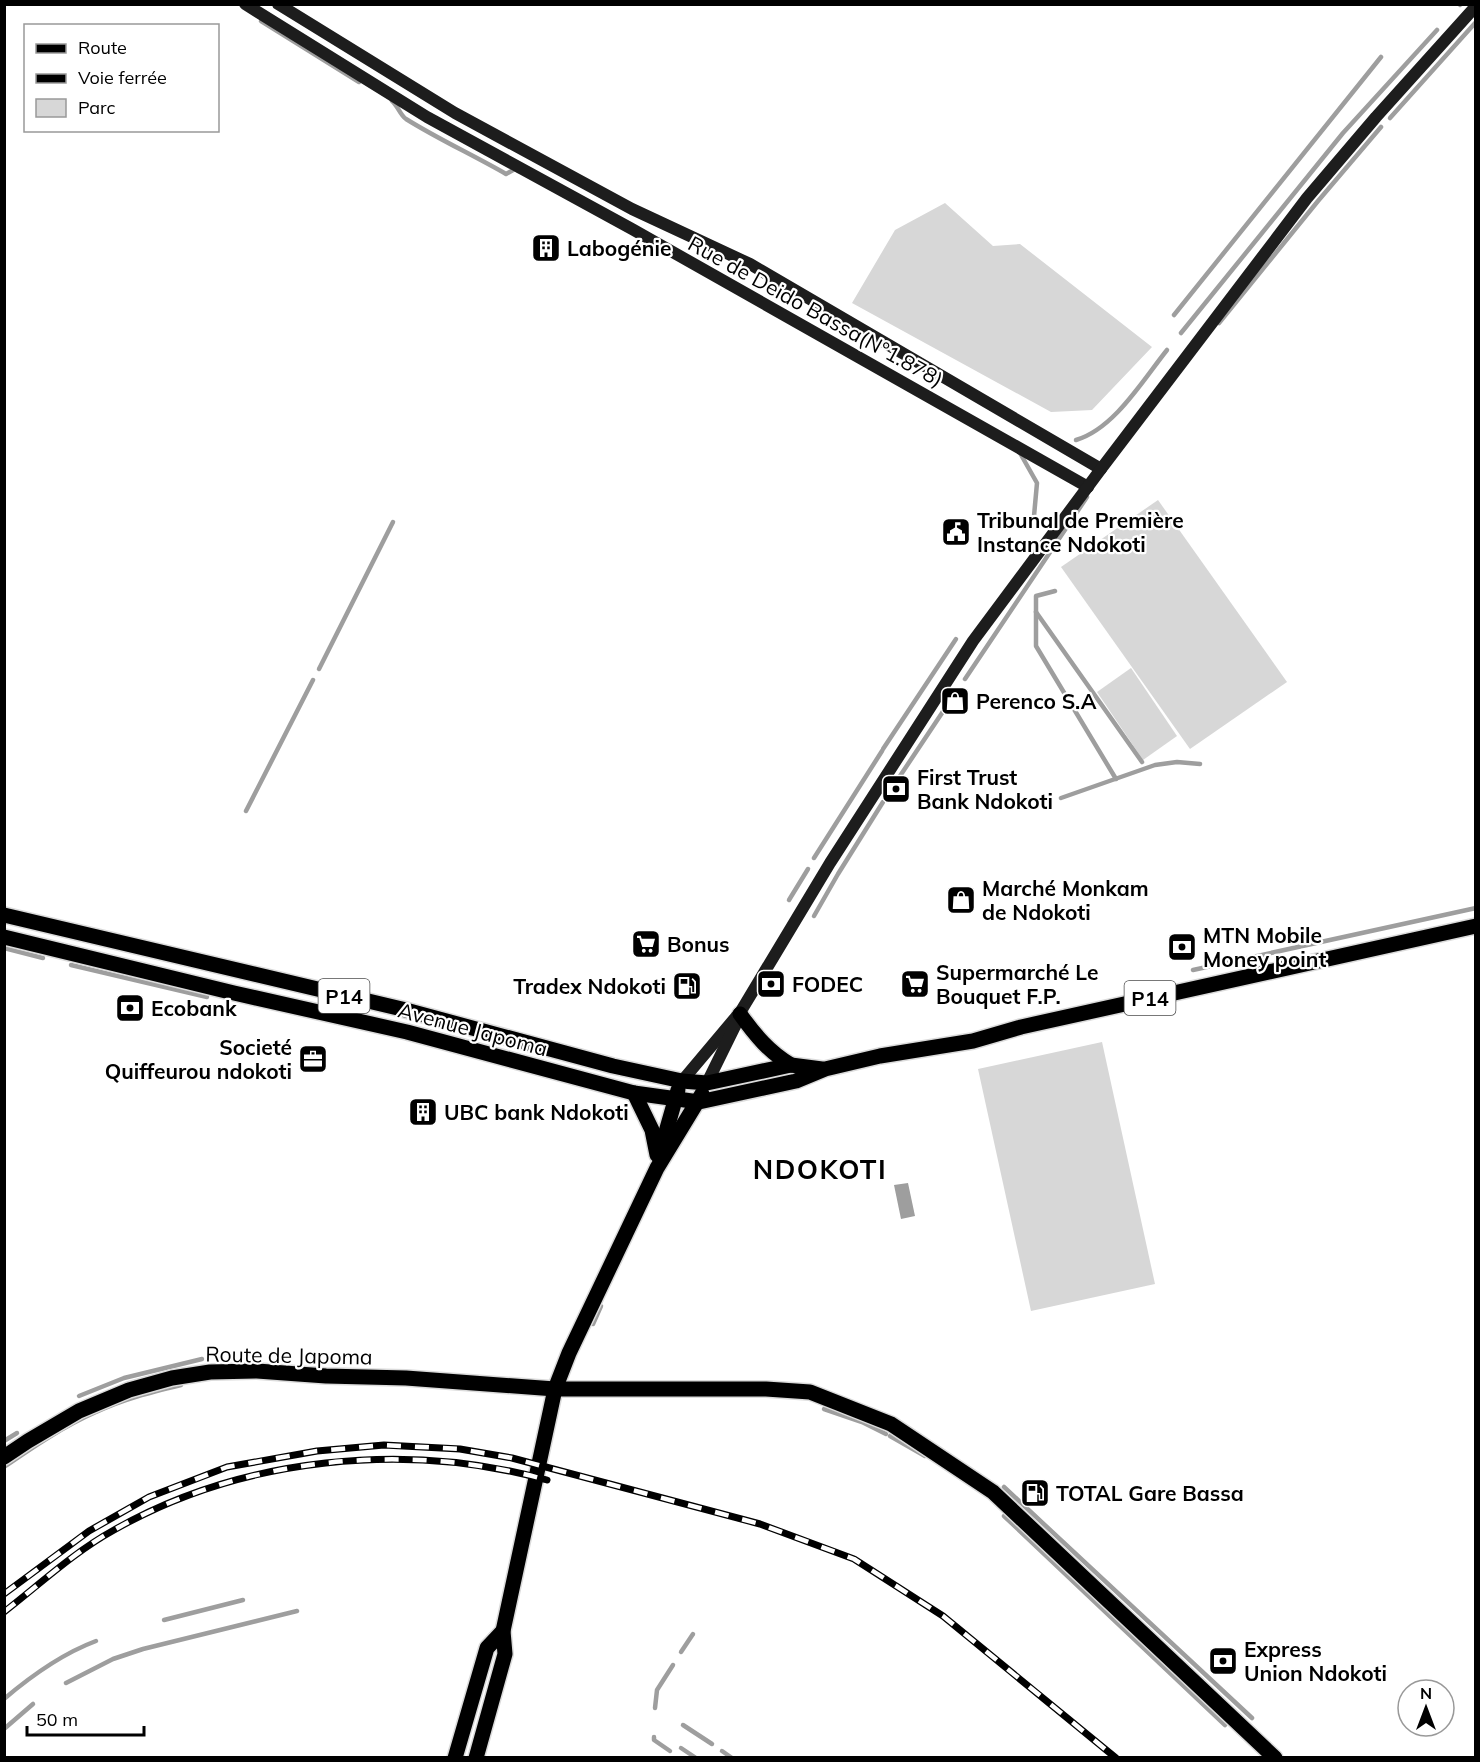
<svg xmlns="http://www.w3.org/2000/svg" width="1480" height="1762" viewBox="0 0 1480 1762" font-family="Mulish,sans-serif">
	<rect width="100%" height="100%" fill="#fff"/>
	<g fill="#d7d7d7">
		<polygon points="945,203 993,246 1020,244 1152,347 1092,410 1051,412 852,303 895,230"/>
		<polygon points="1158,500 1287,682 1190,749 1061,567"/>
		<polygon points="1131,668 1177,736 1143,760 1097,692"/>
		<polygon points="1102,1042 1155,1284 1031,1311 978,1069"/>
	</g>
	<polygon fill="#9e9e9e" points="908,1183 915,1216 901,1219 894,1185"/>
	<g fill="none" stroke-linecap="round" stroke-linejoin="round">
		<g stroke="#9e9e9e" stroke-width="4.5">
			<polyline points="1460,5 1461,4"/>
			<polyline points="261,21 359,82"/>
			<path d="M392,101c6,5 8,14 14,18 32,20 67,36 100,55l9,-5 3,2"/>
			<polyline points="1390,118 1476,22"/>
			<polyline points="1174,315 1381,57"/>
			<polyline points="1219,323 1318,201 1381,127"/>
			<polyline points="1181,333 1343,133 1437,30"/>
			<path d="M1076,440c38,-11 67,-60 91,-90"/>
			<polyline points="1020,453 1037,483 1034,516"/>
			<polyline points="1055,591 1036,596 1036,646 1116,779"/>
			<polyline points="1036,612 1142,762"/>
			<polyline points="319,669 393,522"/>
			<polyline points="965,679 1087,497"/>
			<polyline points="883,749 956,639"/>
			<polyline points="890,791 956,692"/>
			<polyline points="1061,798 1155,765 1177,762 1200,764"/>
			<polyline points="246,811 313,680"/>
			<polyline points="814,858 882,751"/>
			<polyline points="789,900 808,869"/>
			<polyline points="814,916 838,874 883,802"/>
			<polyline points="4,948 43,958"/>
			<polyline points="71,965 207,997"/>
			<polyline points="1193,970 1476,908"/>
			<polyline points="593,1324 601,1306"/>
			<polyline points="79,1396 124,1378 202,1359"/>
			<polyline points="824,1409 862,1422 886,1434"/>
			<polyline points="890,1436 925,1456"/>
			<polyline points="4,1441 17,1433"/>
			<path d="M4,1467c29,-20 60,-41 92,-55 27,-13 56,-20 85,-27"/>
			<polyline points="1004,1487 1252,1718"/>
			<polyline points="1004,1516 1225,1725"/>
			<polyline points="164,1620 243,1600"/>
			<polyline points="681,1652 693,1634"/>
			<polyline points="66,1683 113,1659 143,1649 297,1611"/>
			<path d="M4,1699c27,-23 60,-46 92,-58"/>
			<polyline points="655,1708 657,1690 673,1665"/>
			<polyline points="683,1725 712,1744"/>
			<polyline points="4,1729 33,1704"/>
			<polyline points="654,1737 654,1740 670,1751"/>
			<polyline points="681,1748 696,1758"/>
			<polyline points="722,1751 732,1758"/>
		</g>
		<g stroke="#dbdbdb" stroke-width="18">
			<g id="primary">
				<polyline points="4,915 402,1009 613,1066 682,1081 707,1083 791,1065 822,1069"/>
				<polyline points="4,937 234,993 407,1032 634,1093 699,1102 796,1081 825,1069 880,1056 973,1041 1021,1027 1476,926"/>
				<path d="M740,1014c15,21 29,38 51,51"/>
				<polyline points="634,1093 652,1130 657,1155"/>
				<polyline points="659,1156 678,1090"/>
				<polyline points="4,1457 28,1441 79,1411 129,1390 172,1378 210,1372 257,1371 326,1376 406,1378 555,1389 766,1389 810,1392 891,1424 993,1492 1275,1758"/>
				<polyline points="455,1758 487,1648 503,1631"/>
				<polyline points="476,1758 505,1654 503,1631 555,1389 569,1353 657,1168 702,1094"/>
			</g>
		</g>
		<g stroke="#1d1d1d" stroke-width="12">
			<polyline points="245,4 427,117 632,229 1088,487"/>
			<polyline points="278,4 455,113 632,209 750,264 1101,469"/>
			<polyline points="682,1081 741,1011 830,863 973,641 1101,469 1307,198 1376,117 1476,6"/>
			<polyline points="707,1083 737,1022"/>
		</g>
		<use href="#primary" stroke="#000" stroke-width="15"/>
		<g stroke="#000" stroke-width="7">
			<g id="rail">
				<polyline points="4,1594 89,1531 149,1497 227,1467 317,1451 384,1445 460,1449 512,1458 760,1524 854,1559 943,1616 1116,1758"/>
				<path d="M4,1612c36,-28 70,-60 110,-82 128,-73 292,-89 433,-50"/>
			</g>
		</g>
		<use href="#rail" stroke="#fff" stroke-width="4.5" stroke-dasharray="14" stroke-linecap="butt"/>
	</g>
	<defs>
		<g id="building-square" transform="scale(1.5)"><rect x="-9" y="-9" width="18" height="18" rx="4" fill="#000" stroke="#fff"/><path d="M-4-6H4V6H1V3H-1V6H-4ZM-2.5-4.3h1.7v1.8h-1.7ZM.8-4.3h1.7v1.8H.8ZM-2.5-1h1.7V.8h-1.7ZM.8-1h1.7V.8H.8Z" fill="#fff"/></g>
		<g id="civic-square" transform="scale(1.5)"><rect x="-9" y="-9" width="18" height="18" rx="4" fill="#000" stroke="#fff"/><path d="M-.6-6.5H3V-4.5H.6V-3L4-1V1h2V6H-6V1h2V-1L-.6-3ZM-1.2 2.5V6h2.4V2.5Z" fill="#fff"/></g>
		<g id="shop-square" transform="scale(1.5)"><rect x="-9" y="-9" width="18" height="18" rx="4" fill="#000" stroke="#fff"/><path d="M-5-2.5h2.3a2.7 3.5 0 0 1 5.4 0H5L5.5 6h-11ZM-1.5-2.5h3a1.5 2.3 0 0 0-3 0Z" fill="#fff"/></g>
		<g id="bank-square" transform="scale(1.5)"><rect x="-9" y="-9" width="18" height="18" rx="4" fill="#000" stroke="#fff"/><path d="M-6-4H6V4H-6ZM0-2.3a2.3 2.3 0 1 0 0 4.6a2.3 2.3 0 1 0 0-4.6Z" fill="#fff"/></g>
		<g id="supermarket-square" transform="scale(1.5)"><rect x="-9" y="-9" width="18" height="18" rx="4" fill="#000" stroke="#fff"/><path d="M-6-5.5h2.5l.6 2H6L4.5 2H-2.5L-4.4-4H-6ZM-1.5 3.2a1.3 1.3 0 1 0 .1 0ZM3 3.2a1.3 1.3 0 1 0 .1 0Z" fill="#fff"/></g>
		<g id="fuel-square" transform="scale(1.5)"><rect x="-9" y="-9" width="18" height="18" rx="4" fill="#000" stroke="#fff"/><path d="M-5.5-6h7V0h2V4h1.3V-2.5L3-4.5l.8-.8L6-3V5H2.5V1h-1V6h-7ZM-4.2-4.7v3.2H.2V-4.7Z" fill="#fff"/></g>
		<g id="office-square" transform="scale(1.5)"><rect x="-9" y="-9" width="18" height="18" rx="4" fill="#000" stroke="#fff"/><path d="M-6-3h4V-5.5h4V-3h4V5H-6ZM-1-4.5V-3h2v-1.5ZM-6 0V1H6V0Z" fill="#fff"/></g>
	</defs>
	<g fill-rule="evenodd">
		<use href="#building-square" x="546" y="248"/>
		<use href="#civic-square" x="956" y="532"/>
		<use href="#shop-square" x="955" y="701"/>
		<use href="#bank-square" x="896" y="789"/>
		<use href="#shop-square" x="961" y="900"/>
		<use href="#supermarket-square" x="646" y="944"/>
		<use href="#bank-square" x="1182" y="947"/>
		<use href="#bank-square" x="771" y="984"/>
		<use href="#supermarket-square" x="915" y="984"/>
		<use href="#fuel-square" x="687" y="986"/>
		<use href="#bank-square" x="130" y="1008"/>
		<use href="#office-square" x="313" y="1059"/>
		<use href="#building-square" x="423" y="1112"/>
		<use href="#fuel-square" x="1035" y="1493"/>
		<use href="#bank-square" x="1223" y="1661"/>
	</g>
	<g text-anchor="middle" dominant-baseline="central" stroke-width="4.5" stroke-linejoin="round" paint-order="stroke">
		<g fill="#fff" stroke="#4c4c4c" stroke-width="1.5">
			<rect x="318.5" y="979" width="51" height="34" rx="4.5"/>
			<rect x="1124.5" y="981" width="51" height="34" rx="4.5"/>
		</g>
		<g font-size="20" font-weight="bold" fill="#000">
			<text x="344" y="996">P14</text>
			<text x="1150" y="998">P14</text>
		</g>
		<g font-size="21" font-weight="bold" fill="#000" stroke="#fff" text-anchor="start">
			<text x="567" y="248">Labogénie</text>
			<text x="977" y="520">Tribunal de Première<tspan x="977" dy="24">Instance Ndokoti</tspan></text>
			<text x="976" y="701">Perenco S.A</text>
			<text x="917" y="777">First Trust<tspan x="917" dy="24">Bank Ndokoti</tspan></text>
			<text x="982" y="888">Marché Monkam<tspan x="982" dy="24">de Ndokoti</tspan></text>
			<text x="1203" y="935">MTN Mobile<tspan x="1203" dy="24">Money point</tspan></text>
			<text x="667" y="944">Bonus</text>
			<text x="936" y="972">Supermarché Le<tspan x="936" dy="24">Bouquet F.P.</tspan></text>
			<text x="792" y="984">FODEC</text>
			<text x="666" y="986" text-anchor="end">Tradex Ndokoti</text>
			<text x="151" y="1008">Ecobank</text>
			<text x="292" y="1047" text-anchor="end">Societé<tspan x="292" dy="24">Quiffeurou ndokoti</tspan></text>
			<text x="444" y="1112">UBC bank Ndokoti</text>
			<text x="1056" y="1493">TOTAL Gare Bassa</text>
			<text x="1244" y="1649">Express<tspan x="1244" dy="24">Union Ndokoti</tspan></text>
		</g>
		<g font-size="21" fill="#000" stroke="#fff">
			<text transform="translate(816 311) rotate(29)">Rue de Deido Bassa(N°1.878)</text>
			<text transform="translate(473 1029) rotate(15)">Avenue Japoma</text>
			<text transform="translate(289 1355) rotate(1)">Route de Japoma</text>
		</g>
		<g font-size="27" font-weight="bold" letter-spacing="1.5" fill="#000" stroke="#fff">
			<text x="820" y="1169">NDOKOTI</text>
		</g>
	</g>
	<rect width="1480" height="1762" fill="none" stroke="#000000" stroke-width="12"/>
	<rect x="24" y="24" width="195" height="108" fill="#ffffff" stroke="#999999" stroke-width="1.5"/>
	<rect x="36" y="44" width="30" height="9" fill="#000000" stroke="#999999" stroke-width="1.5"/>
	<text x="78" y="54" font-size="18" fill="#000000">Route</text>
	<rect x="36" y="74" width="30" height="9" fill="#000000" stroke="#999999" stroke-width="1.5"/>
	<text x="78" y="84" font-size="18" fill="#000000">Voie ferrée</text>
	<rect x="36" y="99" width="30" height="18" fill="#d7d7d7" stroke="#999999" stroke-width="1.5"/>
	<text x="78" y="114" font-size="18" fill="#000000">Parc</text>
	<g transform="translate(1426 1708)"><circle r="28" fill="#ffffff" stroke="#999999" stroke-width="1.5"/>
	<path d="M0-4.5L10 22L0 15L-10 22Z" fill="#000000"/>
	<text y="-9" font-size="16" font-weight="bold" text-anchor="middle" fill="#000000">N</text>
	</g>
	<path d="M27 1726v9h117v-9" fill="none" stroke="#000000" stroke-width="3"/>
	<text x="36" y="1726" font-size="18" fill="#000000" stroke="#ffffff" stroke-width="4.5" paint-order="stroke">50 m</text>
</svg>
